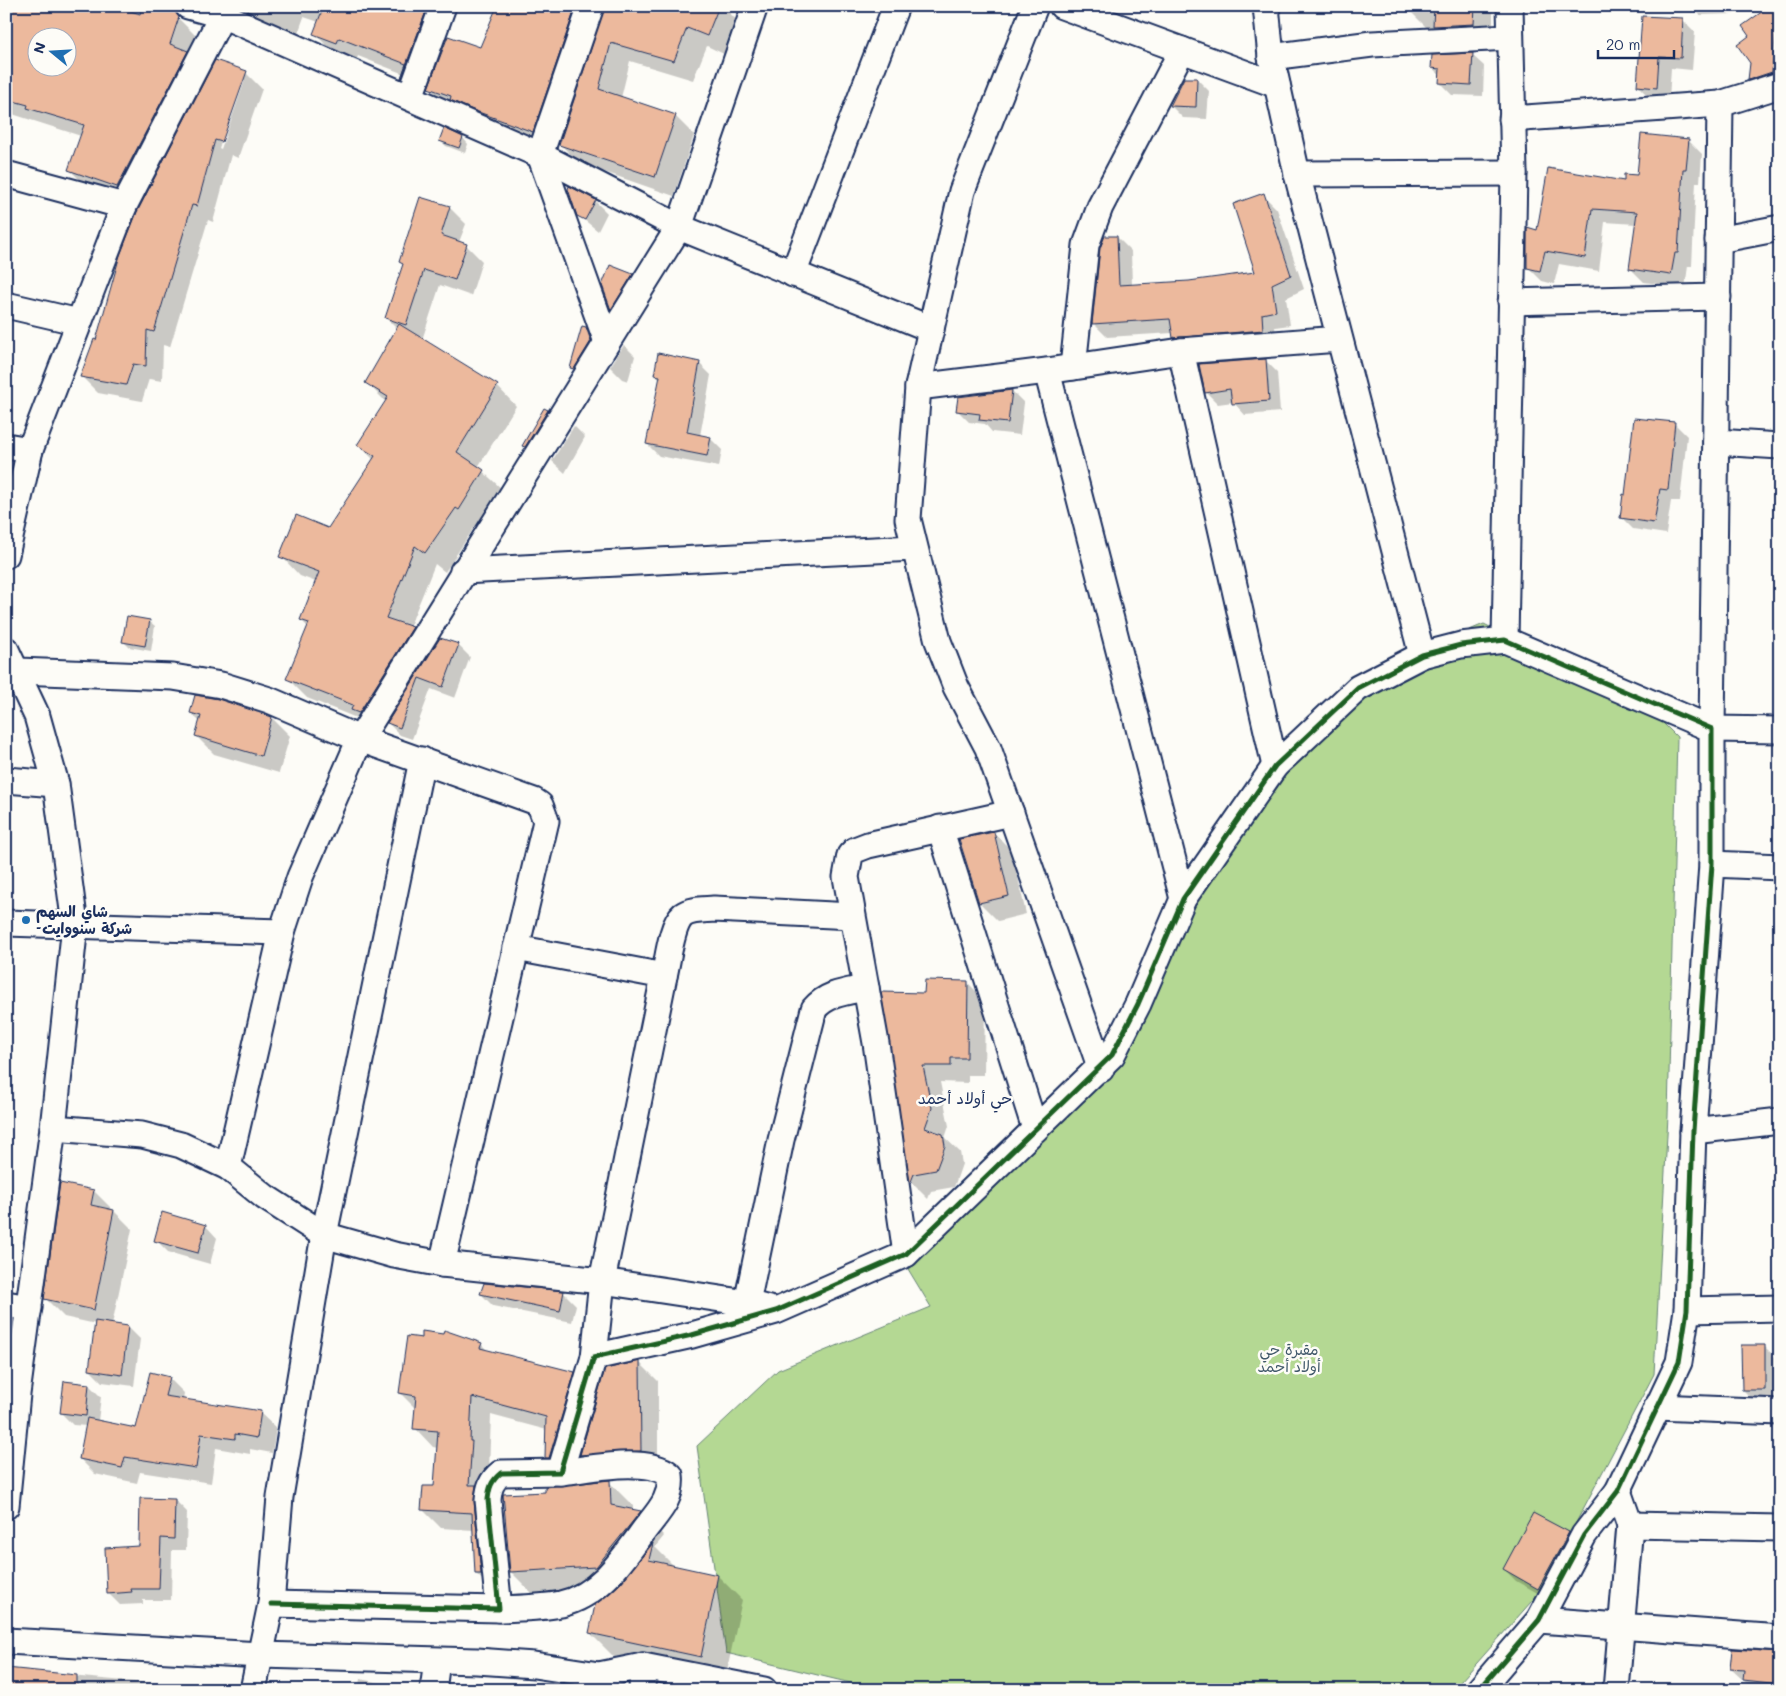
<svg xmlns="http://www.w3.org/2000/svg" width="1786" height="1696" viewBox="0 0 1786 1696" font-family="Mali,'Playpen Sans Arabic',sans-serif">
	<rect width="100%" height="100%" fill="#fdfcf7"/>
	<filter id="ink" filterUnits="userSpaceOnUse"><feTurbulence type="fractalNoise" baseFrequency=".02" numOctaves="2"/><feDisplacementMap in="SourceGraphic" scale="10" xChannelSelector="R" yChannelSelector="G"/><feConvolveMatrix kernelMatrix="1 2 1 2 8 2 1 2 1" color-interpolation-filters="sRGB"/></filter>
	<g filter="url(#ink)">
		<polygon fill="#b4d893" stroke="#688478" points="1484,624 1644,704 1677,737 1668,1116 1654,1374 1539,1593 1453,1690 880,1690 726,1653 697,1446 778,1370 931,1307 905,1264 1120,1058 1187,900 1275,759 1365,673"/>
		<g fill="#0003" fill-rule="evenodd">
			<path d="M6,6h105l30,9 36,2 19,19 -59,170 -49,-18 -19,-19 12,-33 -75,-24v-82l2,-7 -2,-1zM38,38h30v30h-30z"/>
			<polygon points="224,6 446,6 453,14 448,20 421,96 403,78 404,74 358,56 356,61 334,53 315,34 319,22 304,17 296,39 261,26 245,10 234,17"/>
			<polygon points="498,6 723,6 739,23 726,55 707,46 693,80 630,61 621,98 675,116 694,135 674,196 579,163 560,144 606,12 600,14 552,151 449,107 430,88 481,49"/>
			<polygon points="1412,6 1493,6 1493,43 1431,32 1412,13"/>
			<polygon points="1691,6 1734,6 1734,14 1700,15"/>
			<polygon points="1772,6 1780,6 1780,95 1769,99 1749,80 1751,37"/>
			<polygon points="1683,20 1695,32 1692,70 1671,68 1669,99 1650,98 1638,86"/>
			<polygon points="1472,55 1484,66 1483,96 1452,95 1440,83 1441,76 1432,68"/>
			<path d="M246,73l16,16 -24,69 -7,-3 -18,67 -5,-2 -38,127 -7,-2 -1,36 -13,-2 -7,22 -44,-8 -16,-16 15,-36zM243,80h2l-24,69 -2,-1z"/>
			<polygon points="1197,79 1209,91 1207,119 1183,118 1171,106"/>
			<polygon points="463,138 468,144 465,153 446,146 441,141"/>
			<polygon points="1688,140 1702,154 1700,182 1696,182 1692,266 1688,266 1685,288 1644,282 1631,269 1636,224 1605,222 1599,271 1559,264 1554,284 1542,281 1528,267 1538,232 1638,176"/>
			<polygon points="1263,195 1277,209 1304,289 1286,298 1290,325 1275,327 1277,344 1188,351 1174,337 1173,333 1107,337 1093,323 1117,237 1131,251 1132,286 1189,282 1257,273"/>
			<polygon points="595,201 607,213 598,231 578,215"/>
			<polygon points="450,208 466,224 459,242 466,245 482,261 471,296 440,285 422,340 497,386 516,406 478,467 503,490 479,528 475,526 445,572 435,564 409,628 431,648 364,721 307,698 288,679 308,627 301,620 316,582 300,576 281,556 328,530 374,460 359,445 386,402 367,383 397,329 386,318 404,265 401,262"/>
			<polygon points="632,275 650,293 629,326 612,309 603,285"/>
			<polygon points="586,328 598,340 584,379 572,367"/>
			<polygon points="624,345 635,356 628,381 622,379 610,367"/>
			<polygon points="1265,360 1277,372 1280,412 1245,415 1233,402 1218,404 1206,392"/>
			<polygon points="699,363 711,375 700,436 710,438 722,450 719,467 659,456 647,444 660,380 655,375"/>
			<polygon points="1012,391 1024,403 1020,435 992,432 985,424 969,422 957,410"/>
			<polygon points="547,411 559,423 536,457 524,446"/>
			<polygon points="1635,420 1675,424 1687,436 1680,501 1671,501 1666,534 1633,529 1621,517 1627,496"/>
			<polygon points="574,426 585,437 565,473 552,461"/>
			<polygon points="1778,509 1780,509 1780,551 1779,551"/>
			<polygon points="149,621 155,626 151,651 129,647 124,642"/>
			<polygon points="441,639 458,645 470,657 455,698 431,689 412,739 400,735 388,723"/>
			<polygon points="191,713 272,718 290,736 279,773 214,754 196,736 200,722"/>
			<polygon points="994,833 1012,851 1026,914 998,921 980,903"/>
			<polygon points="967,982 985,1000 984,1075 968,1075 968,1083 940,1082 949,1126 945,1138 960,1152 962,1164 954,1187 931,1191 928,1199 912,1183 883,994 926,995"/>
			<polygon points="94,1191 132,1229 112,1325 128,1327 140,1339 134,1386 102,1382 90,1370 96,1324 64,1317 46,1299"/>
			<polygon points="206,1226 217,1238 210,1264 168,1252 156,1240"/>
			<polygon points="485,1284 564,1293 576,1305 572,1322 493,1306 481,1294"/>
			<polygon points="481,1344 488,1351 574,1373 593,1392 566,1476 547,1457 547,1430 491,1415 488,1498 495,1592 476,1574 474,1530 441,1528 422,1509 435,1487 438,1448 433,1447 415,1428 416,1409 400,1393"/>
			<polygon points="1764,1346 1776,1358 1777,1401 1755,1402 1743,1390"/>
			<polygon points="640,1363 658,1381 658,1469 599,1472 581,1455 606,1370"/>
			<polygon points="169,1378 184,1393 183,1400 260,1413 276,1428 272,1453 250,1449 250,1454 216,1448 211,1483 140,1472 137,1483 95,1474 80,1459 87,1426 73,1425 61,1413 89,1385 101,1397 98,1421 137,1429"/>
			<polygon points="609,1482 633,1506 633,1511 640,1512 664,1536 655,1547 675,1567 718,1576 742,1600 725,1680 614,1657 590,1633 613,1591 535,1596 511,1572 546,1493"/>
			<polygon points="175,1500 187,1512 186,1550 172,1550 171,1600 143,1600 143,1604 120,1605 108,1593"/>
			<polygon points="1568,1533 1580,1545 1550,1600 1516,1581 1504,1569"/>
			<polygon points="1738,1621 1780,1625 1780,1639 1754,1637"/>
			<polygon points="1780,1654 1780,1690 1754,1690 1731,1669"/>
			<polygon points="6,1670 211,1689 211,1690 6,1690"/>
			<polygon points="360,1679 395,1686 399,1690 358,1690"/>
			<polygon points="449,1688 485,1690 448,1690"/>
		</g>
		<g fill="#ecb99d" stroke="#1b2f5e" fill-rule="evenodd">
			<path d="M12,6h103l25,8 2,-8h32l5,11 -9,27 18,7 -71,136 -49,-17 16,-45 -57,-17 1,-3 -22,-6v-73zM38,38h30v30h-30z"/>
			<polygon points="324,6 428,6 401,78 406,64 339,38 337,43 313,34"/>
			<polygon points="497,6 576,6 533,132 473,110 450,100 451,96 428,88 448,36 480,47"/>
			<polygon points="605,6 719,6 707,36 687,28 674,61 611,43 599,89 676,115 655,177 559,145"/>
			<polygon points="1434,6 1475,6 1474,24 1433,26"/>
			<polygon points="1770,6 1778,6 1772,72 1748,80 1750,63 1737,45 1749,36 1742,26"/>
			<polygon points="1642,16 1683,18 1681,58 1659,57 1657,88 1637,86"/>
			<polygon points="1473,53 1471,85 1439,83 1440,69 1431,68 1432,55"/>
			<polygon points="215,60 247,71 222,142 215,140 197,206 192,205 154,332 147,330 146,366 133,364 126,385 80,377 94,339 96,340 120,255 137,212"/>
			<polygon points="1184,78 1197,78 1196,107 1170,106"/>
			<polygon points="444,128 463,137 459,148 439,141"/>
			<polygon points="1641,134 1689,139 1686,169 1683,169 1678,253 1675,253 1671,275 1629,269 1637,212 1592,209 1585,258 1545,251 1540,271 1527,268 1527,227 1537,230 1548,168 1624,181 1624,174 1637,175"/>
			<polygon points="569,186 596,200 585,220 577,216 568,189"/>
			<polygon points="1264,193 1291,275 1272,284 1276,311 1262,314 1263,330 1173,338 1170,319 1092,324 1100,248 1105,236 1117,236 1119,285 1189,281 1255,272 1233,204"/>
			<polygon points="420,197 450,206 441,235 467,244 455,280 424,270 406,325 385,318 403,264 399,262"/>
			<polygon points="610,265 633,274 611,310 602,285"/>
			<polygon points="399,324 498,385 457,452 484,470 459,510 456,508 425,553 415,546 386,618 413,627 359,713 351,710 353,705 286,679 309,623 300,620 319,572 279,557 296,515 328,528 375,456 357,445 388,397 365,383"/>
			<polygon points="582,326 586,327 591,341 574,369 570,368"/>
			<polygon points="658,353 700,362 687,432 711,437 707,456 646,444 660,376 654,375"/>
			<polygon points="1266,359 1269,401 1232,404 1230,389 1205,393 1199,364"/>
			<polygon points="1012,390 1008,423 979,420 980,414 956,411 958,397"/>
			<polygon points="544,408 548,410 525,447 522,446"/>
			<polygon points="1634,418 1675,422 1668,490 1660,489 1654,523 1620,518 1623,494 1625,495"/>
			<polygon points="127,616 150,620 145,646 122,642"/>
			<polygon points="440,638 459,644 443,687 419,678 400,728 387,723"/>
			<polygon points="195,695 218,699 272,717 261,756 195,736 201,716 190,713"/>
			<polygon points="994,832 1009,896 979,903 959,839"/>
			<polygon points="925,980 968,981 967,1058 951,1058 951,1066 923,1066 932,1108 925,1128 943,1134 945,1146 936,1170 914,1174 910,1184 881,992 924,993"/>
			<polygon points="60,1183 94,1190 91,1205 114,1210 94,1310 44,1299"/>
			<polygon points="162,1212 206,1225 198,1253 154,1241"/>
			<polygon points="484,1283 564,1291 560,1311 480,1294"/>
			<polygon points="95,1321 128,1326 122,1375 89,1370"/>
			<polygon points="444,1330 482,1343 480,1348 575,1372 549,1458 545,1458 546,1417 472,1397 470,1441 472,1441 469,1485 476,1485 474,1501 481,1574 475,1574 472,1513 421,1510 423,1486 434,1486 438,1431 413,1429 416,1396 399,1393 407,1336 422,1338 422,1331 443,1334"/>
			<polygon points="1741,1345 1765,1345 1765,1390 1742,1390"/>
			<polygon points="640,1361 641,1451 580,1455 605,1369"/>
			<polygon points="150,1372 170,1377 165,1396 261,1411 257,1438 235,1434 235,1439 201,1434 196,1468 125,1457 122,1468 79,1459 87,1418 136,1428"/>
			<polygon points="64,1381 89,1384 86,1416 60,1413"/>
			<polygon points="610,1480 611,1505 641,1511 596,1567 510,1572 503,1494 545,1492 545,1487"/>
			<polygon points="140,1498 175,1499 174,1539 161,1538 159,1589 131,1589 132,1592 107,1594 105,1548 139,1546"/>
			<polygon points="1533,1513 1569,1532 1538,1589 1503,1569"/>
			<polygon points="653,1543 649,1560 718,1575 701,1657 589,1633 595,1605 620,1584"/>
			<polygon points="1732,1649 1780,1652 1780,1684 1743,1680 1744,1670 1730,1669"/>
			<polygon points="6,1668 77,1675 77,1690 6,1690"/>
		</g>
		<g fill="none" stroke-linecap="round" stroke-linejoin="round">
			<g stroke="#1b2f5e" stroke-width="29">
				<g id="street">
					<polyline points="188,6 224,16 540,155 679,227 931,329"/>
					<polyline points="591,6 540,155 607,342"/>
					<polyline points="1035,6 962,191 918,387 908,519 938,641 956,687 988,748 1101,1069"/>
					<polyline points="1062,6 1277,85"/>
					<polyline points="1266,6 1271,57 1297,174 1422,655"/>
					<polyline points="1271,57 1372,44 1510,37"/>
					<polyline points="410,97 443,6"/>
					<polyline points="1720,104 1712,729 1780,730"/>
					<polyline points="1512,119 1720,104 1780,85"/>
					<polyline points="6,174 124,206"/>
					<polyline points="1297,174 1514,173"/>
					<polyline points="1718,240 1780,228"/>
					<polyline points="793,274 896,6"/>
					<polyline points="1511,302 1718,297"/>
					<polyline points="6,305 79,322"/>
					<polyline points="1181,351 1275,766"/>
					<polyline points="1073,367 1086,245 1100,207 1182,50"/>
					<polyline points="1047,371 1183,899"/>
					<polyline points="918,387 1047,371 1181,351 1339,339"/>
					<polyline points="1716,442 1780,446"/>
					<polyline points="6,446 30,450"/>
					<polyline points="6,555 30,450 124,206 227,6"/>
					<polyline points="463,571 914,548"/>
					<polyline points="1505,640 1514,173 1510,6"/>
					<polyline points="6,650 37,716 56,784 75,925 53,1128 17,1394 6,1506"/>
					<polyline points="18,671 173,677 221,685 269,700 360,739 534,801 540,805 546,821 442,1264"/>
					<polyline points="6,780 56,784"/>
					<polyline points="940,828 1035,1129"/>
					<polyline points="1712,864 1780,867"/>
					<polyline points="6,923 282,932"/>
					<polyline points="516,948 664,976"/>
					<polyline points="53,1128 142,1135 181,1145 228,1167 265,1197 324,1235 394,1255 442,1264 602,1281 747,1303 773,1310"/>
					<polyline points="1693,1131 1780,1121"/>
					<polyline points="228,1167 282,932 300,877 360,739 679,227 755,6"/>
					<polyline points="906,1254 876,1043 846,877 850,855 855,850 868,845 1011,813"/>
					<path d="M747,1303l34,-163 33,-131c13,-16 32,-17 52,-21"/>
					<polyline points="6,1304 29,1308"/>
					<polyline points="1687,1310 1780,1308"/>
					<path d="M594,1357l8,-76 62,-305c4,-15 7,-51 19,-61 8,-6 22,-5 31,-6l138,7"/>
					<polyline points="1657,1407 1780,1412"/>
					<polyline points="1630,1525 1780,1528"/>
					<path d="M271,1604l228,5 -11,-109c1,-12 3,-19 13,-27l59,-1 34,-115 98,-22 84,-24 130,-57 206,-199 26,-51 45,-105 92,-133 83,-78 64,-33 39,-10 44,-5 207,89v135l-19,267 -6,179 -8,52 -61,129 -34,44 -45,85 -60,70"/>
					<path d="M499,1609c20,-1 42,-1 62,-5 39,-9 62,-45 84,-75 13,-17 28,-31 25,-54 -24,-19 -80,-6 -110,-3"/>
					<polyline points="1539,1620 1780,1638"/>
					<polyline points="6,1641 261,1655 477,1661 534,1665 599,1675 643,1666 764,1690"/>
					<polyline points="253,1690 271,1604 280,1497 324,1235 422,760"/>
					<polyline points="433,1690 437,1661"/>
					<polyline points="642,1690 643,1666"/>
					<polyline points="1616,1690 1630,1525 1618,1491"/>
				</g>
			</g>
			<use href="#street" stroke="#fdfcf7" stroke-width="25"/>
			<g stroke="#fdfcf7" stroke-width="8">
				<path id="cycleway" d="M271,1604l228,5 -11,-109c1,-12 3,-19 13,-27l59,-1 34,-115 98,-22 84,-24 130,-57 206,-199 26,-51 45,-105 92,-133 83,-78 64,-33 39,-10 44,-5 207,89v135l-19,267 -6,179 -8,52 -61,129 -34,44 -45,85 -60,70"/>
			</g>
			<use href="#cycleway" stroke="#1b5e20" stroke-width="5"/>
		</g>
	</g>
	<circle fill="#1f6fb2" stroke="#fdfcf7" stroke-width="2" cx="26" cy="920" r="5"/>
	<g text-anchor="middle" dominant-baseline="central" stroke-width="5" stroke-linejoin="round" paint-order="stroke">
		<g font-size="15" font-weight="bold" fill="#1b2f5e" stroke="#fdfcf7" text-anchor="start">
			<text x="36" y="911">شاي السهم<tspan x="36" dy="17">-شركة سنووايت</tspan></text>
		</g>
		<g font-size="15" fill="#41596b" stroke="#fdfcf7">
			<text x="1289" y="1349">مقبرة حي<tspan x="1289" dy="17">أولاد أحمد</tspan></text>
		</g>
		<g font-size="16" fill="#1b2f5e" stroke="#fdfcf7">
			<text x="965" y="1097">حي أولاد أحمد</text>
		</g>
	</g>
	<rect width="1786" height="1696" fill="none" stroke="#fdfcf7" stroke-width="25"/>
	<rect x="12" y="12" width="1761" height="1671" fill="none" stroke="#1b2f5e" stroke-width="2" filter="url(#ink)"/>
	<g transform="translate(52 52) rotate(288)"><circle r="24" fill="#fdfcf7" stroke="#a3aaba"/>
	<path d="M0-4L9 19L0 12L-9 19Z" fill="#1f6fb2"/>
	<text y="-8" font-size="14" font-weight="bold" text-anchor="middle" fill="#1b2f5e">N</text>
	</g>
	<path d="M1598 50v8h76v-8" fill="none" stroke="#1b2f5e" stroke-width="2.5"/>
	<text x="1606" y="50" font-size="15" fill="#1b2f5e" stroke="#fdfcf7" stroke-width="4" paint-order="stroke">20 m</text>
</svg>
